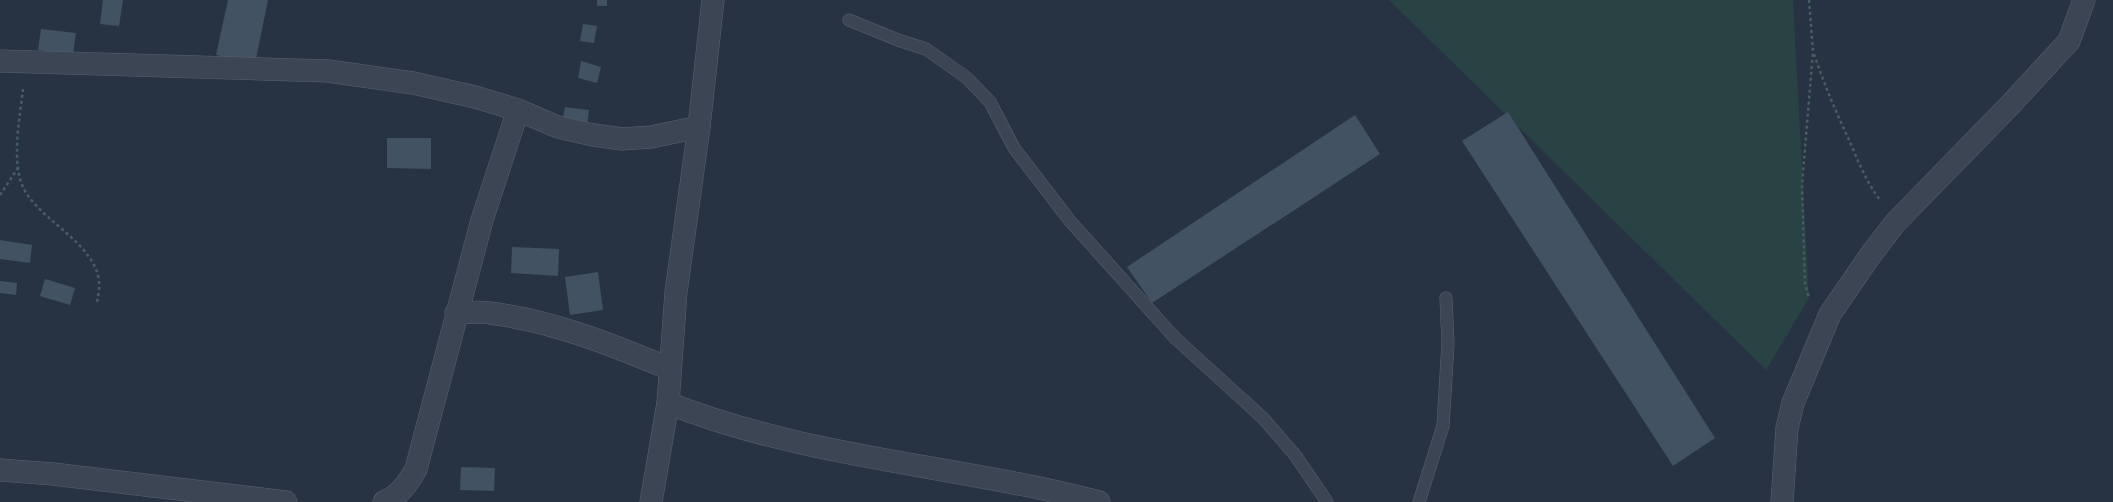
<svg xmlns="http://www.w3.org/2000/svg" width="2113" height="502" viewBox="0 0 2113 502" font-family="'Asap Condensed',sans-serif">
	<rect width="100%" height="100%" fill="#273343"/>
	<polygon fill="#294244" points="1389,0 1793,0 1809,298 1766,370"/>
	<g fill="#425262">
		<polygon points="103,0 123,0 119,26 100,24"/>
		<polygon points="228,0 268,0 255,64 216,55"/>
		<rect x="597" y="0" width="10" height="6"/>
		<polygon points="583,24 597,26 594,43 580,41"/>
		<polygon points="41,29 76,33 73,54 38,50"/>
		<polygon points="581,61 601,67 597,83 578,78"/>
		<polygon points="565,107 589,110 587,127 562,123"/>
		<polygon points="1508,112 1715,438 1673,466 1462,141"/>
		<polygon points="1355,115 1380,154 1152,303 1127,267"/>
		<polygon points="387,138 431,138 431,169 387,168"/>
		<polygon points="0,240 32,245 30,263 0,259"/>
		<polygon points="512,247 559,249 558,276 511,273"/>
		<polygon points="598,272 603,310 570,315 565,277"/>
		<polygon points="45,279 75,288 70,305 40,296"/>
		<polygon points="0,281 17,283 16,295 0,293"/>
		<polygon points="461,467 495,468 494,491 460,490"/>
	</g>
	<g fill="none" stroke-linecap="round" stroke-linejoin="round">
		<g stroke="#596370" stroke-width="13">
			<g id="service">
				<polyline points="849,20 898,40 926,49 967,78 990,102 1014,148 1070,221 1175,338 1263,418 1295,455 1327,502"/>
				<polyline points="1419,502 1443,426 1448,343 1446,298"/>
			</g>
		</g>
		<g stroke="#596370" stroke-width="23">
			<g id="minor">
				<polyline points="0,61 328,71 413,83 475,97 518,110 558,127 593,135 622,139 651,137 699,127"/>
				<path d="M456,313c11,0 23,-2 34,0 63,8 123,32 180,56"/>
				<path d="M668,403c138,55 289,62 431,99"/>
				<polyline points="0,470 53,474 286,502"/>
				<path d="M384,502c16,-7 24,-19 32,-33l66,-249 36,-110"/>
				<polyline points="651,502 668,403 676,292 699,127 713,0"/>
				<polyline points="1782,502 1787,428 1793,403 1830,314 1872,253 1896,222 2011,104 2069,41 2084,0"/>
			</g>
		</g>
		<g stroke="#475e61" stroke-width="2.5" stroke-dasharray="3 3" stroke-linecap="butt">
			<polyline points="1809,0 1813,51 1802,185 1805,284 1809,297"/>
			<path d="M1814,54c10,30 22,58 35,86 9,21 18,43 31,60"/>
			<path d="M23,89c-3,28 -13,76 2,102 19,32 69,52 74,90 1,6 -1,15 -2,21"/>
			<polyline points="0,195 18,168"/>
		</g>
		<use href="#service" stroke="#3b4553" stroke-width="12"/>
		<use href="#minor" stroke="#3b4553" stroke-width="22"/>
	</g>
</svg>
